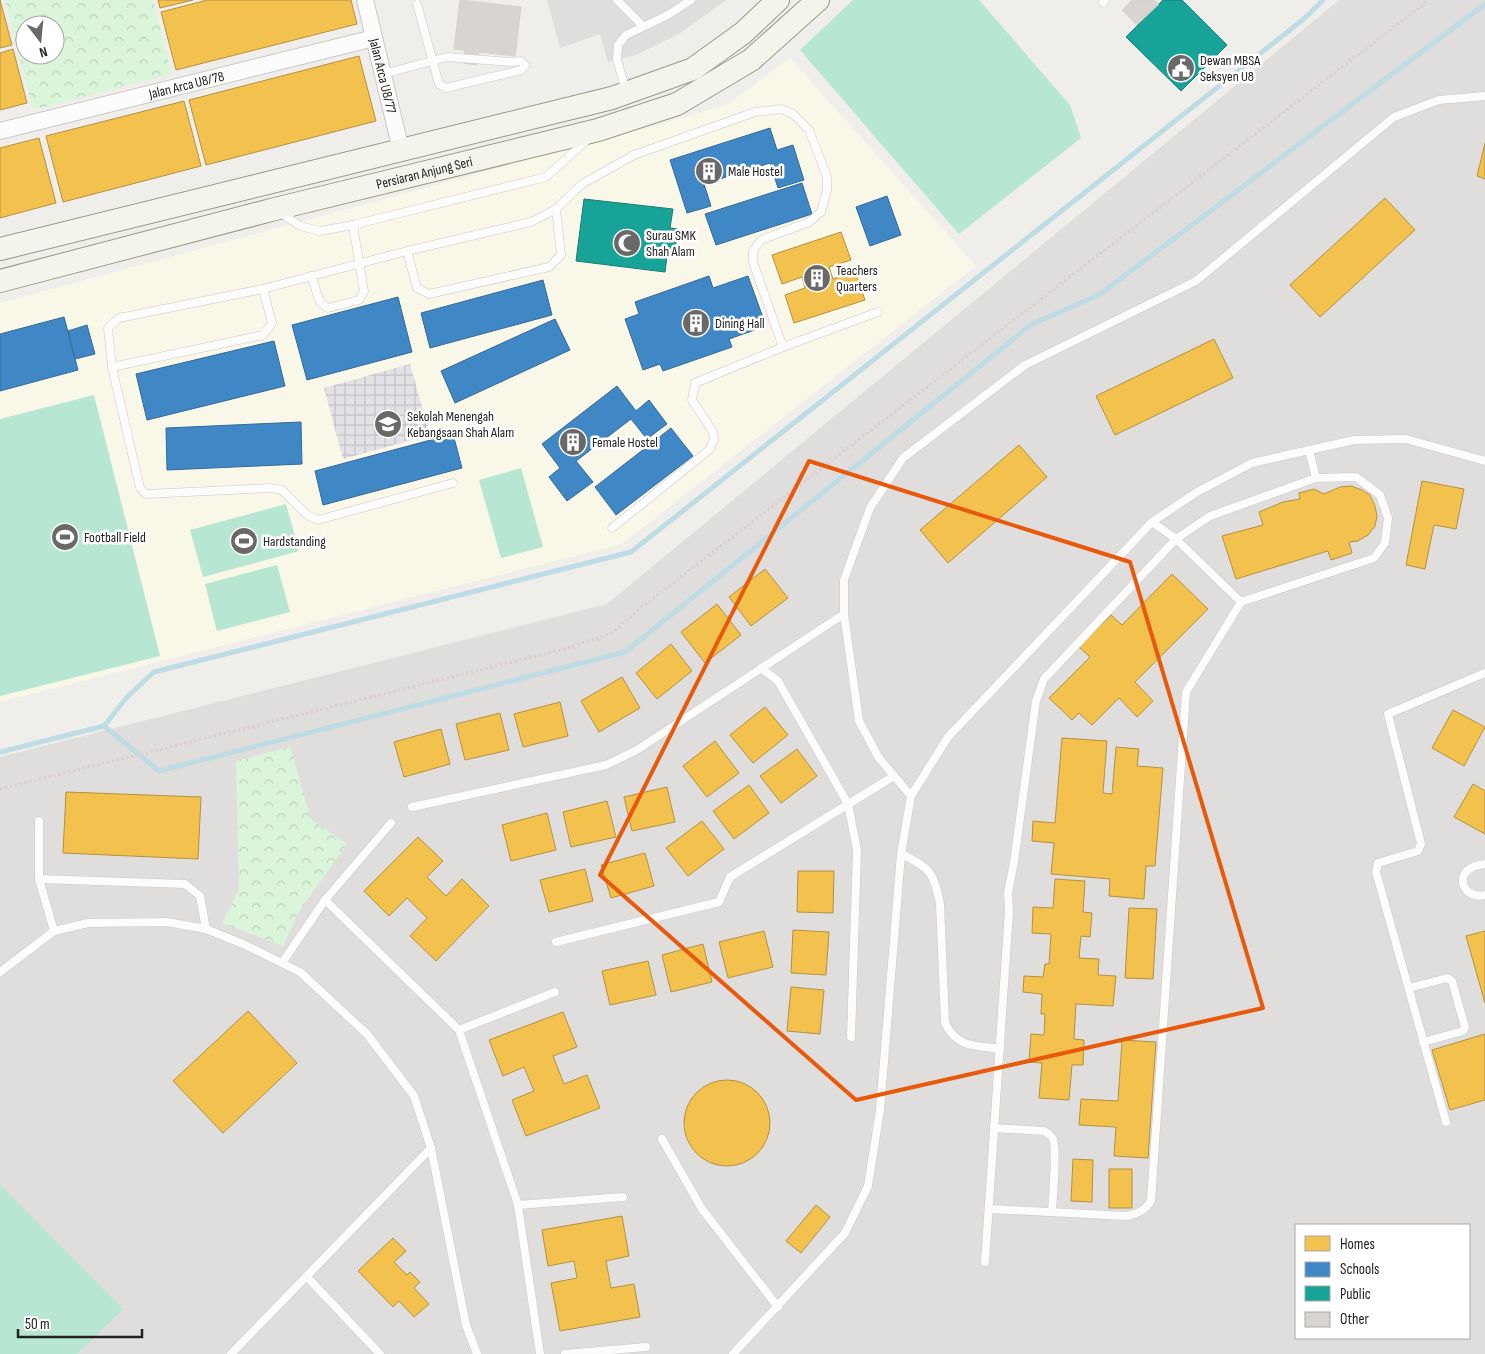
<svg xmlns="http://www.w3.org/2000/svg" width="1485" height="1354" viewBox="0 0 1485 1354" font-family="'Sofia Sans Condensed',sans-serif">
	<defs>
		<pattern id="park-crowns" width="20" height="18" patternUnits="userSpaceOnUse" patternTransform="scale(1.25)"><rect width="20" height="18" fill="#daf5da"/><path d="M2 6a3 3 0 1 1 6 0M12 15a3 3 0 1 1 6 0" fill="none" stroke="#bbd2bb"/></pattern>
		<pattern id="plaza-grid" width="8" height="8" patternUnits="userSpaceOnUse" patternTransform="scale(1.25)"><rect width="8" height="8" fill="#e2e1e5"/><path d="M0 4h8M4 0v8" fill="none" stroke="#c2c1c4"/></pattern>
	</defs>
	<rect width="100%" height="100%" fill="#f0eeeb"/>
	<g fill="#dfdedc" fill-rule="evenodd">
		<polygon points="547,0 726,0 679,34 636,55 608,62 600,34 560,48"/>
		<path d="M1339,0h146v1354h-1485v-597l607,-153zM1296,1225h173v113h-173z"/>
	</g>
	<polygon fill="#f8f7e8" points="790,58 976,266 622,544 0,702 0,303 665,123 729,104"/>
	<g fill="url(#park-crowns)" fill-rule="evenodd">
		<path d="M5,0h148l19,74 -139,36zM25,25h30v30h-30z"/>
		<polygon points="290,747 311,819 347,844 300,910 283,946 222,923 239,889 236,761"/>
	</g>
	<g fill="#b7e6d2">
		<polygon points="853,0 979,0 1070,105 1081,138 959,234 800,50"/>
		<polygon points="94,395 160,656 0,696 0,419"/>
		<polygon points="521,468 543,547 501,558 479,480"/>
		<polygon points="286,504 299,551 203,577 190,530"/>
		<polygon points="277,565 290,612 217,631 205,584"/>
		<polygon points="0,1185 123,1309 77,1354 0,1354"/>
	</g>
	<polygon fill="url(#plaza-grid)" points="410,364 430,435 343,459 324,388"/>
	<g fill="#f2c14e" stroke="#b49141">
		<polygon points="0,0 12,45 0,48"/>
		<polygon points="158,0 193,0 160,8"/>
		<polygon points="207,0 351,0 357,24 176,70 161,12"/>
		<polygon points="13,49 27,103 0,110 0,53"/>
		<polygon points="359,56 376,121 206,165 189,100"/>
		<polygon points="184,101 201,166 63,202 46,136"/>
		<polygon points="39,138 56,203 0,218 0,148"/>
		<polygon points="1485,143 1485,179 1477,176"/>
		<polygon points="1385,198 1415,230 1320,317 1290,285"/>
		<polygon points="841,232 851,260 829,267 833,279 855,271 865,300 794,323 785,295 805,288 802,277 782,284 772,255"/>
		<polygon points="1214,339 1233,378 1115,435 1096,396"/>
		<polygon points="1019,445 1047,477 948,563 920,530"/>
		<polygon points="1422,481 1464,489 1456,529 1434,525 1425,569 1406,565"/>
		<polygon points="1351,486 1362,490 1370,495 1375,506 1377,516 1375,526 1368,535 1358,541 1349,542 1352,553 1331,560 1328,551 1236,579 1222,536 1263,525 1259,512 1283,502 1300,499 1299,493 1314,489 1324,494 1340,487"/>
		<polygon points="765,569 788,598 751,626 729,597"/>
		<polygon points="1172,574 1208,609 1135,682 1153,701 1137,717 1119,698 1092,725 1079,713 1072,720 1049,698 1090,657 1079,647 1111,615 1122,625"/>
		<polygon points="717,604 741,635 705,663 681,632"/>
		<polygon points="671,644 692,671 657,699 636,673"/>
		<polygon points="622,677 640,708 599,732 581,701"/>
		<polygon points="560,702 568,736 523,747 514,714"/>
		<polygon points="765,707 788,735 753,763 730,735"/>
		<polygon points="1453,710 1485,727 1464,766 1432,748"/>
		<polygon points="500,713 509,750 465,760 456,724"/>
		<polygon points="441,729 450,764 404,777 394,742"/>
		<polygon points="1062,738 1107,741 1103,793 1112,794 1116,747 1139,749 1137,766 1163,768 1155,866 1146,866 1144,899 1109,896 1110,879 1051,874 1054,843 1032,841 1033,821 1055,823"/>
		<polygon points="715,741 739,773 707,797 683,766"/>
		<polygon points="797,749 817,776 781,803 760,776"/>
		<polygon points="1473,784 1485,791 1485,834 1454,817"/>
		<polygon points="749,785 769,813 734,839 713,811"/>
		<polygon points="667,787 675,822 632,831 624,797"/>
		<polygon points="66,792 201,797 198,859 63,853"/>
		<polygon points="607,801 616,837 571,847 563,812"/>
		<polygon points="547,813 556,850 511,861 502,825"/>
		<polygon points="702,821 724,849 688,876 666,848"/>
		<polygon points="418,837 443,861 427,877 446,896 462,879 489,906 436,961 410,936 427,918 407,898 389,916 364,891"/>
		<polygon points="645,853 654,886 611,898 601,865"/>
		<polygon points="585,869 593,901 549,912 540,880"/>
		<polygon points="798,871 834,871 833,913 797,912"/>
		<polygon points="1055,879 1085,881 1083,912 1092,913 1090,937 1081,936 1079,958 1099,959 1098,975 1116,976 1113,1006 1076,1004 1074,1039 1084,1040 1083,1065 1072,1065 1069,1100 1039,1098 1042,1063 1029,1062 1031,1034 1044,1035 1045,1014 1041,1014 1042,994 1023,992 1024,976 1043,977 1045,964 1049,964 1051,934 1032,933 1033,907 1053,908"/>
		<polygon points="1129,908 1157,909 1153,979 1125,978"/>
		<polygon points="793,930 829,932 826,975 791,973"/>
		<polygon points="764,931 773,967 728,978 719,942"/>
		<polygon points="1485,931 1485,1003 1466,936"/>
		<polygon points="703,944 712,982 671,992 662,955"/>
		<polygon points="648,961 656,995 610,1005 602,971"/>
		<polygon points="791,987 824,990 820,1034 787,1031"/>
		<polygon points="248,1011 297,1063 223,1133 173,1081"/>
		<polygon points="563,1012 577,1047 553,1056 564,1084 587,1075 600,1108 526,1136 512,1100 534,1091 524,1067 503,1076 489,1040"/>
		<polygon points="1485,1034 1485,1100 1450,1110 1432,1050"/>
		<polygon points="1122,1040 1156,1042 1148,1158 1114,1156 1116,1127 1079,1125 1081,1099 1118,1101"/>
		<circle cx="727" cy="1123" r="43"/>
		<polygon points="1073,1159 1093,1160 1092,1202 1071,1201"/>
		<rect x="1109" y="1169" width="23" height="39"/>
		<polygon points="816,1205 830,1217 801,1253 786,1241"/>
		<polygon points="622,1216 629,1256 606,1261 611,1288 634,1284 640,1317 560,1331 551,1283 577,1278 574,1261 548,1266 542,1230"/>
		<polygon points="393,1238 406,1251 394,1262 407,1275 410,1272 420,1282 414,1288 429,1304 414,1317 399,1301 393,1307 358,1271"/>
	</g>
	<g fill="#3f88c5" stroke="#366994">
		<polygon points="770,128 777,150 793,145 804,180 778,188 770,163 704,184 711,206 687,213 670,160"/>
		<polygon points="802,183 812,214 716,245 705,214"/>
		<polygon points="887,196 901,235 870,246 856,207"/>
		<polygon points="709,276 713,288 748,276 766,326 729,339 732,347 663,371 660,364 643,370 625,319 639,314 635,302"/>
		<polygon points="543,280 552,315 430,348 421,313"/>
		<polygon points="398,297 412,352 307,380 292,325"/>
		<polygon points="64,317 78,370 0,391 0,334"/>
		<polygon points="555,319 570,350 455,403 441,371"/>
		<polygon points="87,325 95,354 75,359 68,331"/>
		<polygon points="274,341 285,386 147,420 136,374"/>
		<polygon points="617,386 636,411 649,400 667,424 647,439 631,419 576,461 593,482 567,501 549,477 560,468 542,444"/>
		<polygon points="301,422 302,464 167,470 166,428"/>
		<polygon points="671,428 693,456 616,515 595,487"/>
		<polygon points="453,434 462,468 323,505 315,471"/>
	</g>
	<g fill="#17a398" stroke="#1a7c75">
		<polygon points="1163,0 1182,0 1227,45 1181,91 1126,37"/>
		<polygon points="584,199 673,209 670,228 678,229 674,257 667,256 665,272 576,261"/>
	</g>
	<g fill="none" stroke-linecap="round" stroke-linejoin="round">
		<g stroke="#bfdbe3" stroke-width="5">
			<polyline points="104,726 159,771 625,652 1032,324 1099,295 1485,4"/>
			<polyline points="0,752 104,726 128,696 154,672 631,552 1305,18 1323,0"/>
		</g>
	</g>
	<g fill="#d7d4d2" stroke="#d3d0cc">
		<polygon points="460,0 521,7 515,56 479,52 477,65 463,63 465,50 454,49"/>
		<polygon points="1132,0 1154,0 1159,4 1137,25 1122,10"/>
	</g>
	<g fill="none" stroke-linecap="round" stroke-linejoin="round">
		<g stroke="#c9c8c7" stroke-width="9">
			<g id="lane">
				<polyline points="617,0 643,26"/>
				<polyline points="1103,3 1105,0"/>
				<polyline points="383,74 447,57 511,62 521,61 525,65 521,70 446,88 439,84 417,4"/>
				<polyline points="626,91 617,60 618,45 626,35 668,15 691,0"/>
				<polyline points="280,212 300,226 320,231 353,225 546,177 588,139"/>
				<polyline points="407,251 417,288 429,294 549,267 561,255 556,209"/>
				<polyline points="311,276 320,302 328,308 359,300 364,291 353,225"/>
				<polyline points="112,367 263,335 272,323 263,289"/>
				<polyline points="1309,450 1316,478"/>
				<polyline points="453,483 318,520 307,515 282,490 270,488 146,494 140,488 112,367 108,328 119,318 263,289 407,251 531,222 556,209 582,184 634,155 755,112 781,109 793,114 809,130 827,177 827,190 821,212 809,222 761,240 753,251 753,262 783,347"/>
				<polyline points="612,528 709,450 714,440 713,432 692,400 695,383 783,347 878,312"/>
				<polyline points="761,668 778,681 848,804 857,850 851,1037"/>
				<polyline points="911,796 879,758 859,721 844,614 844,580 870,508 903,458 1025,365 1196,281 1394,117 1439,100 1485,96"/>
				<polyline points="412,807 606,765 637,750 844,614"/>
				<polyline points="39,821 39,879 54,931"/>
				<path d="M901,854c29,13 33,19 39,50l5,119c12,25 30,22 55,26"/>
				<path d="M1485,864c-4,1 -9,1 -12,3 -20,9 -8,33 12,28"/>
				<polyline points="39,879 185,884 200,896 206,929"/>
				<polyline points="325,900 391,823"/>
				<polyline points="556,942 719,902 730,877 894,776"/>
				<polyline points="282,963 325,900 459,1030 518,1205 540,1354"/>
				<polyline points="0,972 54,931 88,923 167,922 206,929 243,944 300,972 367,1034 414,1096 431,1148 466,1325 477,1354"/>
				<polyline points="1409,988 1447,978 1452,981 1465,1027 1463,1031 1423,1042"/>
				<polyline points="459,1030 555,992"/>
				<polyline points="1446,1122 1376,872 1378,863 1418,851 1421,844 1388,714 1485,673"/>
				<path d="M994,1128l50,3c4,2 7,4 9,8 4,9 0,58 -1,72"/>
				<polyline points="662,1139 702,1209 778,1307"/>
				<polyline points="518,1205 623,1197"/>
				<path d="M989,1209l138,7c12,-3 17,-5 24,-15l35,-509 55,-90"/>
				<polyline points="985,1262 1009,911 1008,893 1014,862 1036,701 1044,679 1176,539 1210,516 1316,478 1356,477 1380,495 1388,518 1385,543 1374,558 1241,602 1176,539 1152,522"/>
				<polyline points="307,1277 380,1354"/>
				<polyline points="231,1354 431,1148"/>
				<polyline points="565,1354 646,1347"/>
				<polyline points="733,1354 845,1233 868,1186 880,1110 901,854 911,796 948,737 1152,522 1197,492 1252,463 1354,440 1406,439 1485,461"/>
			</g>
		</g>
		<g stroke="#c9c8c7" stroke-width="18">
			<g id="street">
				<path id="s1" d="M365,0l36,150"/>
				<path id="s2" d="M0,131l374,-93"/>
			</g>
		</g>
		<g stroke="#999a82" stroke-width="24">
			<g id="secondary">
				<polyline points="0,249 612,98 693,69 743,33 778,0"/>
				<path id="s3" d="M0,281l275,-72 323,-79 79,-26 74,-44 67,-60"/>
			</g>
		</g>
		<polyline stroke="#dccecd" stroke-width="3" stroke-dasharray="2.5 2.5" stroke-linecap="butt" points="0,789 561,650 612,633 638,610 1429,0"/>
		<use href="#lane" stroke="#fdfcfc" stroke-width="8"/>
		<use href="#street" stroke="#fdfcfc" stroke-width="16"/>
		<use href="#secondary" stroke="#f4f4ed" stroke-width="22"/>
	</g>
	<path fill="none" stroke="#e8590c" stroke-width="4" stroke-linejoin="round" d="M809,461l321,101 133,446 -407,92 -256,-225z"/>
	<defs>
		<g id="civic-disc" transform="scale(1.4375)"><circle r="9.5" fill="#6a6968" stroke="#fff"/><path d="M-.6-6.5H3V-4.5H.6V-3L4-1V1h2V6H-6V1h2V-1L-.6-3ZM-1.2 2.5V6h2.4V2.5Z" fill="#fff"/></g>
		<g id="building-disc" transform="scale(1.4375)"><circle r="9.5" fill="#6a6968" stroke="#fff"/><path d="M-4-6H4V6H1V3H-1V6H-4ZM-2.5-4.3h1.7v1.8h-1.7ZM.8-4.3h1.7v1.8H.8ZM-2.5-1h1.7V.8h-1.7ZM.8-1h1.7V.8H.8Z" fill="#fff"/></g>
		<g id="mosque-disc" transform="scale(1.4375)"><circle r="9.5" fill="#6a6968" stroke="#fff"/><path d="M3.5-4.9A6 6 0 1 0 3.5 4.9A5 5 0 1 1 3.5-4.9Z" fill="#fff"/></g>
		<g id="school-disc" transform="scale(1.4375)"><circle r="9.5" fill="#6a6968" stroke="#fff"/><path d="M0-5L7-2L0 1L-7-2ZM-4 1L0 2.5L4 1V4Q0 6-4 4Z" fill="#fff"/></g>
		<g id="stadium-disc" transform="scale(1.4375)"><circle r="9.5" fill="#6a6968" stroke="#fff"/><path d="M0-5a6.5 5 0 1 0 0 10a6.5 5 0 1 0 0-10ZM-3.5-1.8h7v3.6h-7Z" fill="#fff"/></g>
	</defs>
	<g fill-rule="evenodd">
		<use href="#civic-disc" x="1181" y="68"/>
		<use href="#building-disc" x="709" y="171"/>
		<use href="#mosque-disc" x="627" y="243"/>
		<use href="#building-disc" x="817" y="278"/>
		<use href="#building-disc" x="696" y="323"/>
		<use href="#school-disc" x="388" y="424"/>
		<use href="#building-disc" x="573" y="442"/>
		<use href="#stadium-disc" x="65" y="537"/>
		<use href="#stadium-disc" x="244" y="541"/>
	</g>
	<g text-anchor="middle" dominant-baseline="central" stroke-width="5" stroke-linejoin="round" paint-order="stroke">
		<g font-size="14" fill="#222" stroke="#fff" text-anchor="start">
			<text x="1200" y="60">Dewan MBSA<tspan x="1200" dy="16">Seksyen U8</tspan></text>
			<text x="728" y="171">Male Hostel</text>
			<text x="646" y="235">Surau SMK<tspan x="646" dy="16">Shah Alam</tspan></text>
			<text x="836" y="270">Teachers<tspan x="836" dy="16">Quarters</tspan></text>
			<text x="715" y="323">Dining Hall</text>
			<text x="407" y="416">Sekolah Menengah<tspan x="407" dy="16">Kebangsaan Shah Alam</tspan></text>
			<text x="592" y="442">Female Hostel</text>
			<text x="84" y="537">Football Field</text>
			<text x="263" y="541">Hardstanding</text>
		</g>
		<g font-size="14" fill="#222" stroke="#fff">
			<text stroke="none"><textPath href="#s1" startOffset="78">Jalan Arca U8/77</textPath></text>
			<text stroke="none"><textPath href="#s2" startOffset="192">Jalan Arca U8/78</textPath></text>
			<text stroke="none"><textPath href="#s3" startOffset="438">Persiaran Anjung Seri</textPath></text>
		</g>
	</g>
	<rect x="1295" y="1224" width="175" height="115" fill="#ffffff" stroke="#a7a7a7"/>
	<rect x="1305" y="1236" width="25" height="15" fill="#f2c14e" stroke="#a7a7a7"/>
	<text x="1340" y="1249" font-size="15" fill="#222222">Homes</text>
	<rect x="1305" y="1262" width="25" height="15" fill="#3f88c5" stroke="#a7a7a7"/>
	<text x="1340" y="1274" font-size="15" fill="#222222">Schools</text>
	<rect x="1305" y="1286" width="25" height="15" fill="#17a398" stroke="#a7a7a7"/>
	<text x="1340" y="1299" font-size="15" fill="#222222">Public</text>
	<rect x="1305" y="1312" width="25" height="15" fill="#d7d4d2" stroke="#a7a7a7"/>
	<text x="1340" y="1324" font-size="15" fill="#222222">Other</text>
	<g transform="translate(40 40) rotate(164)"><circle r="24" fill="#ffffff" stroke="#a7a7a7"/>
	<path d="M0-4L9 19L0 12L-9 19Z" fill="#6a6968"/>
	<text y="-8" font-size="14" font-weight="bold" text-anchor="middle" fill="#222222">N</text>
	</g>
	<path d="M18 1329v8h124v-8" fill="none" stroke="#222222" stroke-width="2.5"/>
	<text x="25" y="1329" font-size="15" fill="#222222" stroke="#ffffff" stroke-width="4" paint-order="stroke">50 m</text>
</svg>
